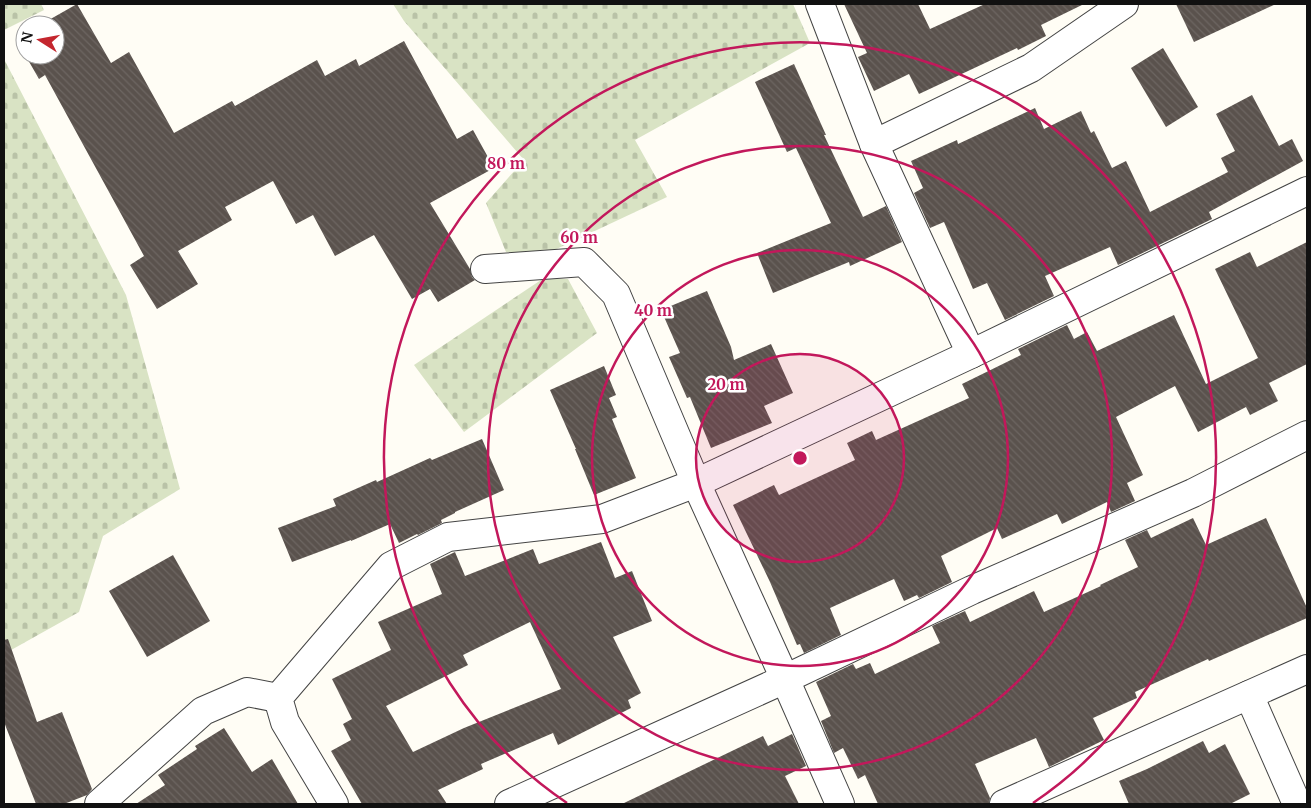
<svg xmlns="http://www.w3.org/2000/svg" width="1311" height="808" viewBox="0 0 1311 808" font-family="Merriweather,serif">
	<defs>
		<pattern id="cemetery-stones" width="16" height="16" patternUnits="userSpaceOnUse" patternTransform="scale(1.25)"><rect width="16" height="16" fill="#d9e3c4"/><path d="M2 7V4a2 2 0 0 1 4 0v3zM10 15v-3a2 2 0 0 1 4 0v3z" fill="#b9c2a7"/></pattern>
		<pattern id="building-back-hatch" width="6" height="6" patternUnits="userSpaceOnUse" patternTransform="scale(1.25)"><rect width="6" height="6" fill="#5a524d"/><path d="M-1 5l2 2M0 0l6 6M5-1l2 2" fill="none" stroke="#6d6662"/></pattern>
	</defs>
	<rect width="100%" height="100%" fill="#fffdf5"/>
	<g fill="url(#cemetery-stones)">
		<polygon points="4,4 41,4 44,10 4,30"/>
		<polygon points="393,4 793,4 810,43 635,140 667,197 548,253 506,252 486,203 524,160 404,21"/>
		<polygon points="4,59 126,295 180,489 103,536 79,612 4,654"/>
		<polygon points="544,278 568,279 597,333 464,432 414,365"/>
	</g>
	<g fill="url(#building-back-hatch)" fill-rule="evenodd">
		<polygon points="77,4 111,63 129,52 174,133 232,101 235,106 317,60 325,76 356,59 359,66 404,41 457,139 473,130 494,168 430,203 470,269 472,277 475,280 438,302 430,289 412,299 374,235 335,256 313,215 296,224 273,181 225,207 232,220 178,251 198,284 157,309 130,265 144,256 45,75 39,79 16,39 25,34 25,55 55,55 55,25 40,25"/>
		<polygon points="844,4 918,4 930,29 985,4 1084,4 1041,25 1046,36 1018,50 1017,48 919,94 909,74 874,91 858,57 867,53"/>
		<polygon points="1176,4 1276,4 1194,42"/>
		<polygon points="1163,48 1198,107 1166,127 1131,68"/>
		<polygon points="794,64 826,135 824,135 863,217 886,206 902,242 850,266 849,262 773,293 757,253 831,223 796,148 787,152 755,82"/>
		<polygon points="1252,95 1279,146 1292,139 1303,161 1209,212 1212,219 1118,265 1110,247 1045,276 1054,296 1005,320 987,283 973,289 944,222 930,228 914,193 923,188 911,161 957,140 958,144 1035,108 1044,129 1081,111 1091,133 1094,131 1112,168 1126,161 1150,212 1228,172 1221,158 1235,151 1216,114"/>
		<polygon points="1307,242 1307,364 1269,383 1278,401 1250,415 1246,407 1198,432 1175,386 1116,417 1143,475 1127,483 1135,501 1111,512 1107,502 1062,524 1057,514 1002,539 997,528 941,556 952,582 919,598 917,595 904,601 894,579 830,608 841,635 804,653 800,644 797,645 770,582 733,505 774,485 779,495 855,460 847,443 872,431 876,440 969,398 962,384 1021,355 1018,349 1067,325 1074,339 1087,332 1097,351 1174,315 1206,384 1258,358 1215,269 1250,252 1257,267"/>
		<polygon points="707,291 731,347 734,360 771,344 793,393 764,406 772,423 711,448 690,397 687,398 669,357 680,353 661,310"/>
		<polygon points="604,366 616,395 609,398 617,417 612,419 636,478 594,495 575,449 576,449 550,390"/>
		<polygon points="482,439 504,490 455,512 455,513 441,520 442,523 418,535 417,534 399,543 390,524 351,541 351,540 292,562 278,528 336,506 333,499 376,480 377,482 430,458 432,460"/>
		<polygon points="1193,518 1206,545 1266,518 1307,608 1307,618 1209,661 1208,659 1135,692 1137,698 1093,718 1104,740 1049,767 1036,738 975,764 990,798 989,804 878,804 865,775 858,779 843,748 834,753 821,721 831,716 816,682 853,664 856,669 870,663 875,674 940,643 932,626 965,611 970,622 1034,591 1044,612 1101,586 1100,585 1138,567 1125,540 1147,530 1151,538"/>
		<path d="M601,542l14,36 17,-7 20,50 -39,16 28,56 -13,7 3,8 -73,37 -5,-12 -72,31 2,5 -45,21 9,14h-85l-31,-53 20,-11 -8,-16 9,-5 -20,-40 59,-29 -13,-28 64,-28 -12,-30 25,-12 10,24 68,-27 6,15zM530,622l31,67 -97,39 -51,24 -27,-46 82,-41 -5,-10z"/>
		<polygon points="173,555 210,621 147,657 109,591"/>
		<polygon points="8,639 37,722 62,712 92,789 87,795 64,804 36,804 4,722 4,640"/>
		<polygon points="224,728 252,772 272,759 298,804 136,804 165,785 158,775 197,749 195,746"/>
		<polygon points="792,734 806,766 785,776 799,804 622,804 763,736 768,746"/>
		<polygon points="1203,741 1209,753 1225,744 1250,794 1230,804 1129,804 1119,781 1147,769"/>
	</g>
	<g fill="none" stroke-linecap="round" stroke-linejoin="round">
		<g stroke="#444" stroke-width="30">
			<g id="minor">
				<polyline points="820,4 874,144 971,354"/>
				<polyline points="874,144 1031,68 1124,4"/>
				<polyline points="485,269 584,262 616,294 696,483 785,679 840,804"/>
				<polyline points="1249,695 1297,804"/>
				<polyline points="99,804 203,711 247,692 278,698"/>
				<polyline points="334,804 285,722 278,698 391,566 448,537 602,519 696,483 971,354 1307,191"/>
				<polyline points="509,804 785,679 972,590 1193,493 1307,435"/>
				<polyline points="1004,804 1307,669"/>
			</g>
		</g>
		<use href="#minor" stroke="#fff" stroke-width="28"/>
	</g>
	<circle cx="800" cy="458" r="104" fill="#c2185b" fill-opacity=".12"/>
	<g fill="none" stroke="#c2185b" stroke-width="2.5">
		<circle cx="800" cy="458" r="104"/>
		<circle cx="800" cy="458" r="208"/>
		<circle cx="800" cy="458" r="312"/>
		<path d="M567 803A416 416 0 1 1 1033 803"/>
	</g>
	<circle cx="800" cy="458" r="8" fill="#c2185b" stroke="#fff" stroke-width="2.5"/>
	<g font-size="15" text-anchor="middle" font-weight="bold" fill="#c2185b" stroke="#fff" stroke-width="5" stroke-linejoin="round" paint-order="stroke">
		<text x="506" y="169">80 m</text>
		<text x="579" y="243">60 m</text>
		<text x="653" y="316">40 m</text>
		<text x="726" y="390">20 m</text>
	</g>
	<rect width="1311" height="808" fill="none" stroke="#111111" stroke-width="10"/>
	<g transform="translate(40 40) rotate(281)"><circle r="24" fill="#ffffff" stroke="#a0a0a0"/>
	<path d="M0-4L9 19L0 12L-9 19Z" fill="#c4262e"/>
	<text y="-8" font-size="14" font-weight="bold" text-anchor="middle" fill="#111111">N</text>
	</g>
</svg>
